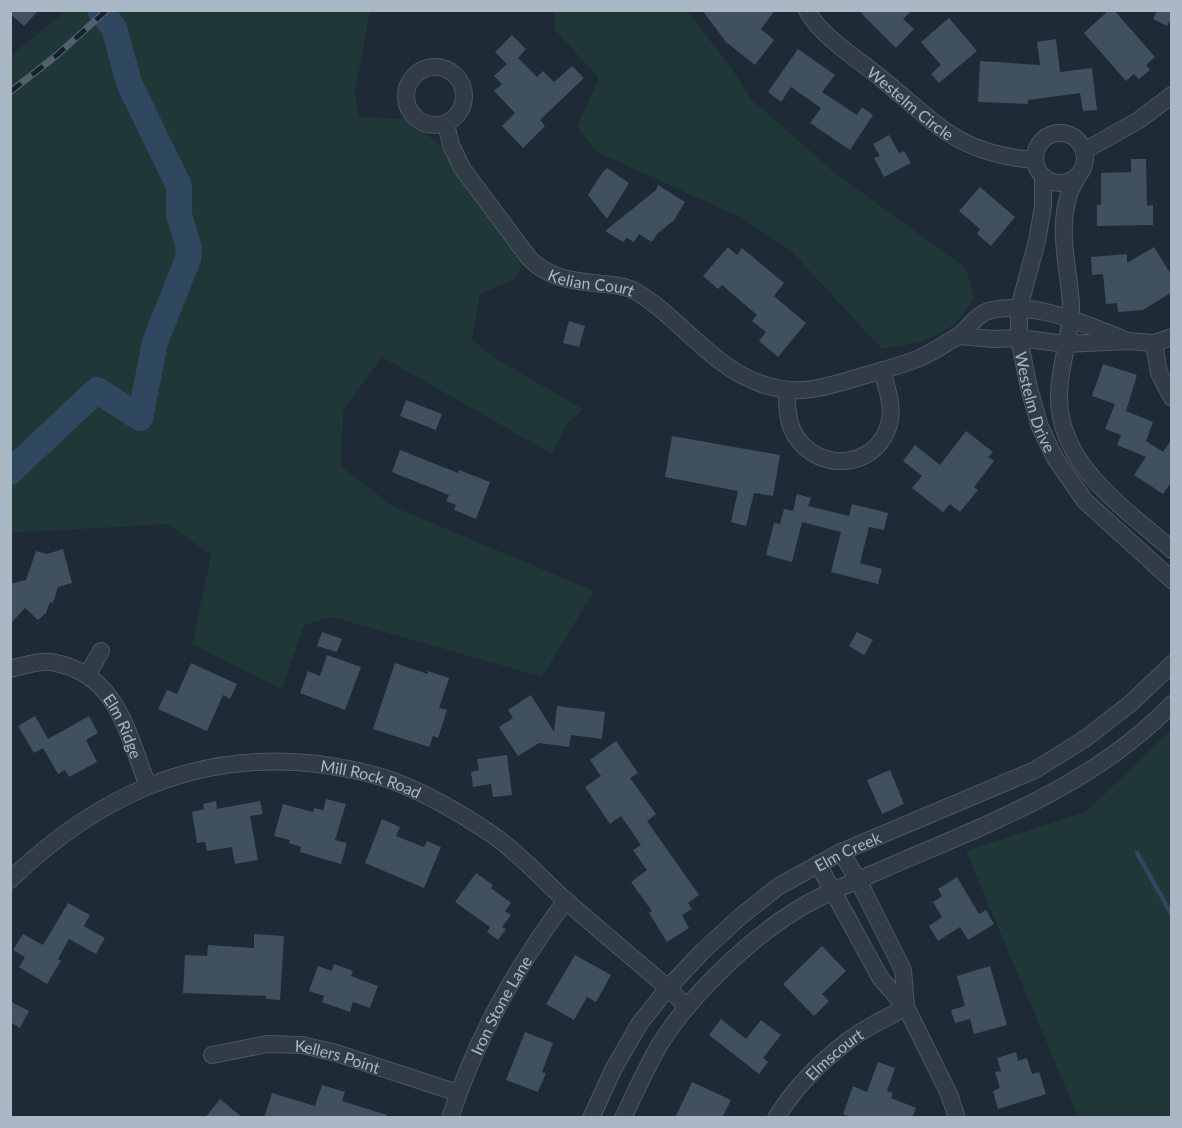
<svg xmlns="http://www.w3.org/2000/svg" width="1182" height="1128" viewBox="0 0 1182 1128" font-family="Lato,sans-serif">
	<rect width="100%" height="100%" fill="#1e2a36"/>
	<g fill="#1f3737">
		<polygon points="66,11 370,11 355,93 359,117 409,119 443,148 459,178 523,261 516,278 480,295 472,340 497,359 583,409 566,425 552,454 382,357 343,411 341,466 392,506 594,591 542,677 332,617 304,625 282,689 192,644 211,555 167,524 11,533 11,55"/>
		<polygon points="554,11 687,11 730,66 750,98 835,173 966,268 974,299 954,325 923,342 882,349 791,251 740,217 597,152 577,127 599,78 554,29"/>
		<polygon points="1171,730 1171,1117 1078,1117 966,851 1087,811"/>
	</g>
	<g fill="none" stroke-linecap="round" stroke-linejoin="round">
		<polyline stroke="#2f475f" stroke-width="4.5" points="1137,853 1172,915"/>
		<polyline stroke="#2f475f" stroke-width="26" points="10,472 97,390 140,418 155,342 188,259 189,248 179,215 179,186 129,83 114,28 100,10"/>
	</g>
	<g fill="#40505f">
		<polygon points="10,10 39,10 24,26 10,14"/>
		<polygon points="702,10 775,10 761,29 774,40 755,65 726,42"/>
		<polygon points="858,10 912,10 903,19 914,29 896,48"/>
		<polygon points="1109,10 1114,10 1155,57 1146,65 1150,70 1139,79 1134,74 1126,81 1084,33"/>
		<polygon points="1157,10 1172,10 1172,17 1167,26 1153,19"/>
		<polygon points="949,18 977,51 939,83 931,74 941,65 921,42"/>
		<polygon points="512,35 526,49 518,58 537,77 543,71 554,82 572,66 584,78 540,120 545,126 523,148 502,126 515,113 494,91 502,84 494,76 507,64 495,52"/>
		<polygon points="1056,39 1060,72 1092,68 1097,110 1083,111 1080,93 1028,100 1028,104 978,102 980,61 1040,65 1037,42"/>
		<polygon points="798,49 835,75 822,92 857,115 862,107 873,115 850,150 810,123 821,108 791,87 781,102 768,92"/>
		<polygon points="889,135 899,153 904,151 911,163 884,177 874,158 880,156 873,144"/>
		<polygon points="1131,159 1146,159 1147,206 1153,205 1153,225 1097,226 1097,205 1101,205 1101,173 1131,172"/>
		<polygon points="607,168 629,183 607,219 588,195 602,173"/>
		<polygon points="658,185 685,202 674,220 657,234 652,242 639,234 634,242 627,238 623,242 605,231 656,190"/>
		<polygon points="980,187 1015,217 991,246 977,234 980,229 959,211"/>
		<polygon points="728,247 737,255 742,248 784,283 774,296 806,323 778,357 759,341 766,332 752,321 757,315 722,285 718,289 703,276"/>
		<polygon points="1154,247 1172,276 1172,292 1143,310 1118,312 1117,303 1106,304 1103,274 1092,275 1091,257 1127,254 1127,263"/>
		<polygon points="569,321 585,326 579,347 563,343"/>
		<polygon points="1103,364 1137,375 1126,411 1153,422 1146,441 1163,452 1172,439 1172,481 1163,494 1134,475 1146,457 1117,445 1121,435 1105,429 1115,404 1092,396"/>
		<polygon points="406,400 442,414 436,430 400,416"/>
		<polygon points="966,431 993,452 988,457 994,461 974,487 978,490 960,512 950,504 943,512 912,488 922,476 903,461 915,445 940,465"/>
		<polygon points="672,436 780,455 773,496 754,493 746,526 731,522 738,491 665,477"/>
		<polygon points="400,450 458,473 459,470 490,482 476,519 454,510 456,505 446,501 449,495 392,472"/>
		<polygon points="797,494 811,498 808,506 849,516 852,504 888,513 884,530 869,527 860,563 882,569 878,584 831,572 841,532 802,522 792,562 766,555 774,523 780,524 784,509 793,511"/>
		<polygon points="63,549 72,583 58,587 53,603 50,602 46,613 38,620 25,608 10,624 10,584 26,580 36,551 47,554"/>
		<polygon points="322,632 342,639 337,652 317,646"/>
		<polygon points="857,632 873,640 864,655 849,646"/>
		<polygon points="327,655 361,667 345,710 300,693 308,671 320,676"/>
		<polygon points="191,663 237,684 230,699 223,695 207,731 158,709 167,690 177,694"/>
		<polygon points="395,663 428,674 428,671 449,678 439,708 447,710 438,738 433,736 429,747 373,729"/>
		<polygon points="531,695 554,732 557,706 605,712 602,739 571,735 569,747 539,743 518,756 499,727 513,718 508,710"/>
		<polygon points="35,716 48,739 89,716 98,733 86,740 97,762 69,777 65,770 58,774 43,748 34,753 18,726"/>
		<polygon points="616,741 638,773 630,778 656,814 647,821 699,895 688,903 692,909 682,915 689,928 667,942 649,913 652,911 631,882 647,870 633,850 641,845 621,816 610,824 585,787 601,776 590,760"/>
		<polygon points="507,755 512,795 493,797 491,784 473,787 471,772 479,770 477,759"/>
		<polygon points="890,770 904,804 882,814 867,780"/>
		<polygon points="326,799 346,804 335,840 347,843 341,864 300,852 301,847 289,843 290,840 274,836 283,804 313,812 314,808 323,810"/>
		<polygon points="216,801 217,809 260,801 263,814 250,816 258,860 235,864 232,847 207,851 205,842 197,843 192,812 204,809 203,804"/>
		<polygon points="382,819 400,827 396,836 424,847 427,841 441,847 424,888 365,863"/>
		<polygon points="476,873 493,885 491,888 511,903 505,911 511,915 502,927 506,929 498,940 487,932 490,927 455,902"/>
		<polygon points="957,877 979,914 986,910 994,924 968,940 960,927 938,941 929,926 942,917 933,902 942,896 938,889"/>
		<polygon points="68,903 90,915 84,926 105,938 96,954 69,939 58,959 61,961 47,984 19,967 25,957 13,950 23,934 43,945"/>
		<polygon points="254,934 284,936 280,1000 266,999 266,996 183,993 185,955 207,956 208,945 254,948"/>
		<polygon points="822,946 846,971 822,994 829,1001 814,1016 783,984"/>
		<polygon points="575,955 611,975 596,1002 587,997 574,1020 546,1004"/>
		<polygon points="334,964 353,971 351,976 378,986 370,1008 353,1002 350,1012 322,1002 324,996 309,991 318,966 332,971"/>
		<polygon points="990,966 1007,1025 974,1034 970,1019 955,1023 951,1010 965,1006 957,976"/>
		<polygon points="10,1001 29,1011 20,1028 10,1022"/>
		<polygon points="721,1019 746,1039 761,1020 781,1035 763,1058 768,1062 759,1074 709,1035"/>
		<polygon points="525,1032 553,1043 542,1072 546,1073 538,1092 506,1080"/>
		<polygon points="1016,1052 1018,1061 1027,1058 1032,1074 1039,1072 1046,1094 998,1109 993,1091 1000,1088 995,1072 1001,1071 997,1058"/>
		<polygon points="878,1062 895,1068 887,1091 893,1093 891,1098 916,1108 912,1118 852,1118 843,1114 853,1086 867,1092"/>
		<polygon points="692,1082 731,1100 722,1118 675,1118"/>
		<polygon points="322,1085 345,1092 342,1101 387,1115 387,1118 264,1118 272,1093 315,1106"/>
		<polygon points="220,1099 243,1118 205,1118"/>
	</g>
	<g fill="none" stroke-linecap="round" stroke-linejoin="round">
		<g stroke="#4c5762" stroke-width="18">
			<g id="minor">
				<path id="s1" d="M807,10c4,7 8,14 14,19 16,18 42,34 61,50 54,44 76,75 152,81"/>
				<circle cx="435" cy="96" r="29"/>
				<path id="s2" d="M446,124l5,21 11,23 67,90c21,22 47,23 75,26 10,1 22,2 31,7 43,25 76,75 124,92 14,5 29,8 44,7 18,-1 36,-7 53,-12 20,-6 41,-11 61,-19 13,-5 27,-15 40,-22 12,-8 19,-24 35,-27 43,-9 97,15 136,31"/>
				<circle cx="1060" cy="158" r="25"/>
				<polyline points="1084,151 1139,120 1172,95"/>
				<path d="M1079,175c-4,6 -8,13 -10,20 -12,35 0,74 2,110 1,30 -12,60 -12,91 -1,69 66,112 113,154"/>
				<path id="s3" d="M1043,177v29l-6,35 -18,67v30l10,50 11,39 15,31 30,43 87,79"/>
				<polyline points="959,336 993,339 1019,338 1066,344 1128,341 1154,343 1172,337"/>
				<polyline points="1154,343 1159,373 1172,398"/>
				<path d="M787,390c0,15 0,32 8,45 24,40 86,33 95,-15 3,-16 -4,-34 -8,-50"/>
				<path id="s4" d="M10,669c11,-3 22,-6 32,-7 10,-1 19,2 28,5 50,18 60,74 78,119"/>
				<polyline points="87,675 101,651"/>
				<polyline points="841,852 858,880 903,970 906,1007"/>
				<polyline points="818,864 881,979 906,1007"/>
				<path id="s5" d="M10,880c87,-84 186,-130 308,-116 26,4 51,8 75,17 35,13 69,33 100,54 26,18 48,43 71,64 34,30 69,59 104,89l19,19"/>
				<path id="s6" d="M212,1055l55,-11 35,1 34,8 122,40"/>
				<path id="s7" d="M450,1118c28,-84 64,-147 116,-218"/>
				<path id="s8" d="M591,1118l23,-50 26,-45 28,-35 35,-37 38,-35 38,-30 62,-34 194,-82 51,-32 45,-35 41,-39"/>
				<path d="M623,1118c12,-25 23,-50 37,-74 30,-48 87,-103 135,-133 28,-18 60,-29 91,-43 101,-44 207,-82 286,-164"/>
				<path id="s9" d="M776,1118c19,-31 44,-56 73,-78 17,-13 38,-22 57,-33l43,87 8,24"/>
			</g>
		</g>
		<use href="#minor" stroke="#313c47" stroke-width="16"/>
		<g stroke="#52606e" stroke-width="7">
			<polyline id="rail" points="10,92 57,55 107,10"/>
		</g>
		<use href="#rail" stroke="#17212b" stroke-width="4.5" stroke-dasharray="14" stroke-linecap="butt"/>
	</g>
	<g text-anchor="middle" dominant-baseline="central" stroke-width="5" stroke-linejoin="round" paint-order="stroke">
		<g font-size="16" fill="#aab7c4" stroke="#17212b">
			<text stroke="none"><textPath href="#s1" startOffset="140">Westelm Circle</textPath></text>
			<text stroke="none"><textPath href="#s2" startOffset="228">Kelian Court</textPath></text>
			<text stroke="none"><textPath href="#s3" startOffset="230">Westelm Drive</textPath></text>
			<text stroke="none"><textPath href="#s4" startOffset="144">Elm Ridge</textPath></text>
			<text stroke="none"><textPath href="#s5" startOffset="396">Mill Rock Road</textPath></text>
			<text stroke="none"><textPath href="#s8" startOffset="380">Elm Creek</textPath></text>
			<text stroke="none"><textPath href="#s7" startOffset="124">Iron Stone Lane</textPath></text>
			<text stroke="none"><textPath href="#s9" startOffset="87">Elmscourt</textPath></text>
			<text stroke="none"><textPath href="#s6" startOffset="128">Kellers Point</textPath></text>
		</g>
	</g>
	<rect width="1182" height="1128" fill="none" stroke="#aab7c4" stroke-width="24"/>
</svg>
